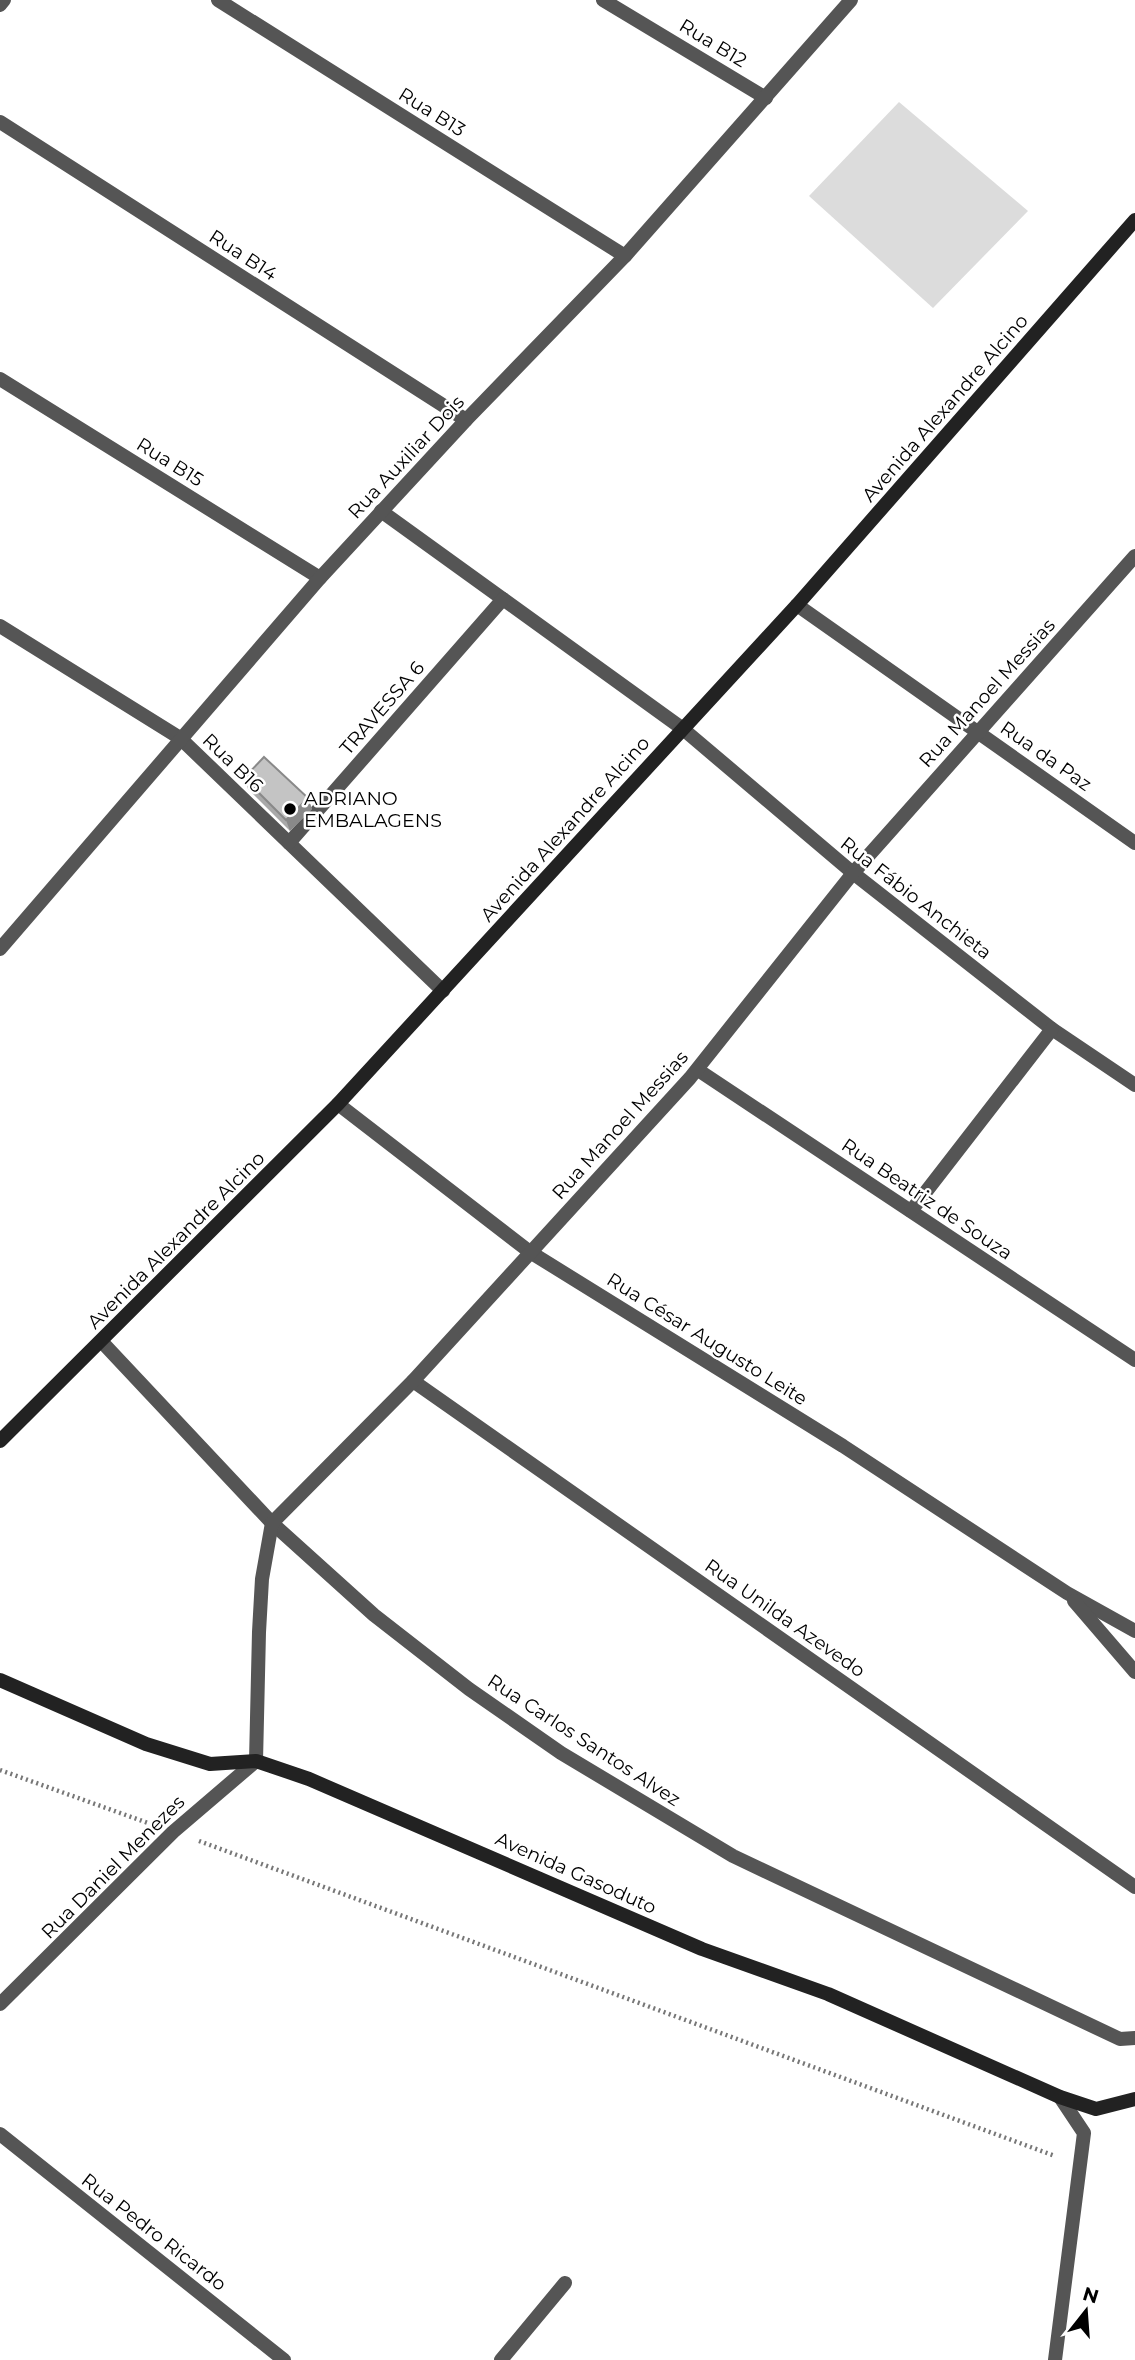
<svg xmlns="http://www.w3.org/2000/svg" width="1135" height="2360" viewBox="0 0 1135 2360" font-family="Montserrat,sans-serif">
	<rect width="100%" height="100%" fill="#fff"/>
	<polygon fill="#dcdcdc" points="899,102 1028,211 933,308 809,196"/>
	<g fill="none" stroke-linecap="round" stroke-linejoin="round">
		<g stroke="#777" stroke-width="4.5" stroke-dasharray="2 3.5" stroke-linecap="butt">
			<polyline points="0,1770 148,1823"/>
			<polyline points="199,1841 1055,2156"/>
		</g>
		<g stroke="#555" stroke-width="14">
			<polyline points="218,0 625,256"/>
			<polyline points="603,0 766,98"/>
			<polyline points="0,5 4,0"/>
			<polyline points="0,122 466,420"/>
			<polyline points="0,379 320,578"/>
			<polyline points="381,511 683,729 853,873 1052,1029 1135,1085"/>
			<polyline points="797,605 1135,843"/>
			<polyline points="0,626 180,738 443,991"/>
			<polyline points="289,843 503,599"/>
			<polyline points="0,949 320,578 466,420 625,256 851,0"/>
			<polyline points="698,1070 1135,1360"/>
			<polyline points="338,1104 530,1252 843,1446 1067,1593 1135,1631"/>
			<polyline points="911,1211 1052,1029"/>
			<polyline points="102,1342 272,1523 374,1615 469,1689 561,1753 733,1856 1120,2039 1135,2038"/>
			<polyline points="413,1381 1135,1887"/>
			<polyline points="1074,1601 1135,1672"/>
			<polyline points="0,2004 173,1832 256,1761 259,1632 262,1579 272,1523 413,1381 690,1078 853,873 1135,556"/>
			<polyline points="0,2134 284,2360"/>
			<polyline points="501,2360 565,2283"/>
			<polyline points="1055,2360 1084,2133 1060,2097"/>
		</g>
		<g stroke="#222" stroke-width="14">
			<polyline points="0,1441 338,1104 797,605 1135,220"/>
			<polyline points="0,1680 146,1744 210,1764 256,1761 309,1779 702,1949 828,1994 1060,2097 1096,2109 1135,2099"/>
		</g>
	</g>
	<polygon fill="#a9a9a9" points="244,778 308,798 312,809 290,831 248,789"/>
	<polygon fill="#898989" points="308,798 312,809 290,831 286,820"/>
	<polygon fill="#c4c4c4" stroke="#898989" stroke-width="2" points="264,757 308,798 286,820 244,778"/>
	<circle fill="#000" stroke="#fff" stroke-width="2.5" cx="290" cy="809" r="7"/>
	<g text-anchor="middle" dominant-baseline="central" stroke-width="5" stroke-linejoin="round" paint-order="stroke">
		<g font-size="19" fill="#000" stroke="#fff">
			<text transform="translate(713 43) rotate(31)">Rua B12</text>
			<text transform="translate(432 112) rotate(32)">Rua B13</text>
			<text transform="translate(243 255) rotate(33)">Rua B14</text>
			<text transform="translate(945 408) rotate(-49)">Avenida Alexandre Alcino</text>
			<text transform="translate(406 457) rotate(-47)">Rua Auxiliar Dois</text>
			<text transform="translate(170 462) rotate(32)">Rua B15</text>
			<text transform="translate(987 693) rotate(-48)">Rua Manoel Messias</text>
			<text transform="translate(382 708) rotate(-49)">TRAVESSA 6</text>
			<text transform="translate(1046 756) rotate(35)">Rua da Paz</text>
			<text transform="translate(233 763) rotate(44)">Rua B16</text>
			<text transform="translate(565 829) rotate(-48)">Avenida Alexandre Alcino</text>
			<text transform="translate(916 898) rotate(38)">Rua Fábio Anchieta</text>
			<text transform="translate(620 1125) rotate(-48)">Rua Manoel Messias</text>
			<text transform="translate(927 1199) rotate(34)">Rua Beatriz de Souza</text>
			<text transform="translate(176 1240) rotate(-45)">Avenida Alexandre Alcino</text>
			<text transform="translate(707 1339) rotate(32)">Rua César Augusto Leite</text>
			<text transform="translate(785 1618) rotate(35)">Rua Unilda Azevedo</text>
			<text transform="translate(584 1740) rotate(33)">Rua Carlos Santos Alvez</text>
			<text transform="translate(113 1867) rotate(-45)">Rua Daniel Menezes</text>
			<text transform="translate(576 1873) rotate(24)">Avenida Gasoduto</text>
			<text transform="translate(154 2232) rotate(38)">Rua Pedro Ricardo</text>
		</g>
		<g font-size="19" fill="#000" stroke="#fff" text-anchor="start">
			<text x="304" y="798">ADRIANO<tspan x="304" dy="22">EMBALAGENS</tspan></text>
		</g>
	</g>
	<g transform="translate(1086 2311) rotate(17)" stroke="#ffffff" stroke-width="5" paint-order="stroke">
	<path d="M0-5L12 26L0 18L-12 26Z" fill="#000000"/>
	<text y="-10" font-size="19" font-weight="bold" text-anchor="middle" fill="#000000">N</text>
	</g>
</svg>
